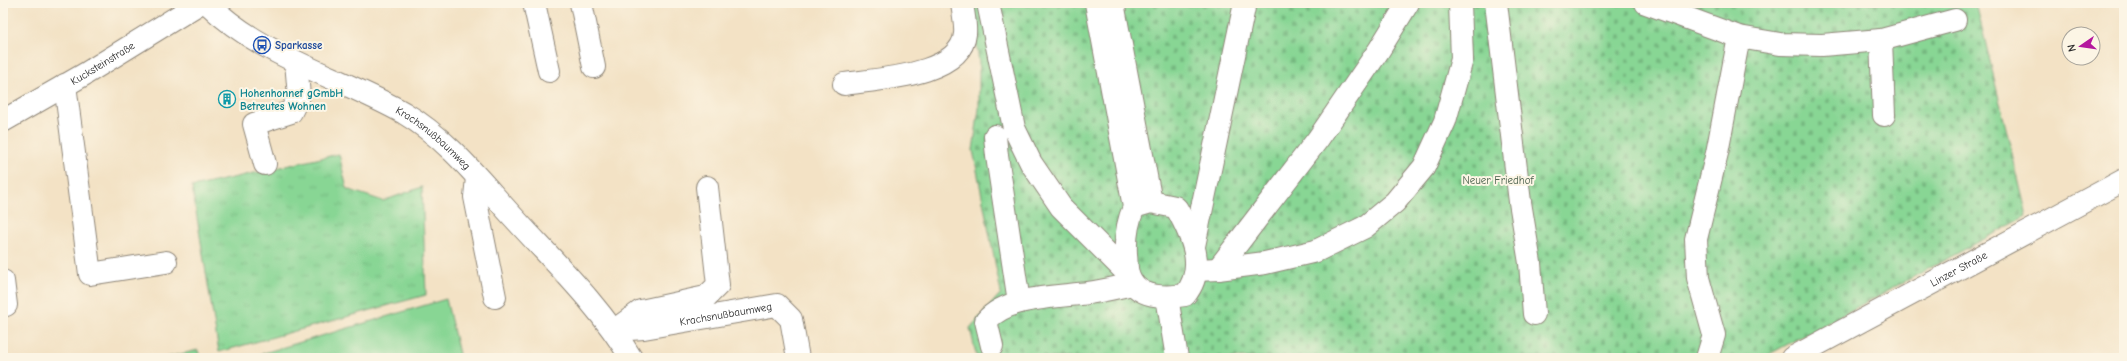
<svg xmlns="http://www.w3.org/2000/svg" width="2127" height="361" viewBox="0 0 2127 361" font-family="'Comic Neue',sans-serif">
	<defs>
		<pattern id="cemetery-stones" width="16" height="16" patternUnits="userSpaceOnUse"><rect width="16" height="16" fill="#88d694"/><path d="M2 7V4a2 2 0 0 1 4 0v3zM10 15v-3a2 2 0 0 1 4 0v3z" fill="#76b880"/></pattern>
		<pattern id="park-tufts" width="24" height="20" patternUnits="userSpaceOnUse"><rect width="24" height="20" fill="#88d694"/><path d="M3 7l-1-3M5 7V3M7 7l1-3M15 17l-1-3M17 17v-4M19 17l1-3" fill="none" stroke="#76b880"/></pattern>
	</defs>
	<rect width="100%" height="100%" fill="#fcf5e5"/>
	<filter id="ink" filterUnits="userSpaceOnUse"><feTurbulence type="fractalNoise" baseFrequency=".025" numOctaves="2"/><feDisplacementMap in="SourceGraphic" scale="8" xChannelSelector="R" yChannelSelector="G"/><feConvolveMatrix kernelMatrix="1 2 1 2 8 2 1 2 1" color-interpolation-filters="sRGB"/></filter>
	<filter id="wash" filterUnits="userSpaceOnUse"><feTurbulence type="fractalNoise" baseFrequency=".012" numOctaves="4" result="noise"/><feDisplacementMap in="SourceGraphic" scale="16" xChannelSelector="R" yChannelSelector="G"/><feGaussianBlur stdDeviation="0.9" result="paint"/><feColorMatrix in="noise" values="0 0 0 0 0 0 0 0 0 0 0 0 0 0 0 0 0 1.4 0 .05"/><feComposite in="paint" operator="in"/></filter>
	<g filter="url(#wash)">
		<rect width="100%" height="100%" fill="#f3e2c5"/>
		<g fill="#88d694" stroke="#5a8060">
			<polygon points="446,299 460,358 247,358"/>
			<polygon points="198,350 200,358 164,358"/>
		</g>
		<polygon fill="url(#cemetery-stones)" stroke="#5a8060" points="971,3 1976,3 2027,216 1762,358 977,358 970,328 1001,293 973,150 979,109 979,62"/>
		<polygon fill="url(#park-tufts)" stroke="#5a8060" points="339,154 347,189 383,201 422,187 426,295 219,352 192,187"/>
	</g>
	<g filter="url(#ink)">
		<g fill="none" stroke-linecap="round" stroke-linejoin="round">
			<g stroke="#8f8678" stroke-width="24">
				<g id="minor">
					<path id="s1" d="M207,3c55,54 131,73 197,110 44,26 77,69 111,106 41,45 85,87 116,139"/>
					<polyline points="534,3 549,71"/>
					<polyline points="581,3 594,67"/>
					<polyline points="988,3 1014,128 1031,163 1061,207 1128,274"/>
					<path d="M1096,3l38,204c-7,16 -9,30 -8,48 1,6 0,15 3,21 8,22 36,22 56,19 22,-27 7,-59 -8,-86l-2,-2 -24,-5 -17,5"/>
					<polyline points="1113,3 1151,202"/>
					<polyline points="1496,3 1520,202 1530,263 1534,314"/>
					<polyline points="1646,3 1739,37 1780,44 1822,45 1881,40 1955,20"/>
					<polyline points="1881,40 1884,115"/>
					<path d="M844,84c33,-5 117,-8 121,-50 1,-10 -2,-21 -3,-31"/>
					<polyline points="65,85 90,274 166,262"/>
					<path id="s2" d="M3,121l82,-47 115,-71"/>
					<polyline points="995,136 997,156 1019,302"/>
					<polyline points="265,164 254,124 291,112 299,96 296,62"/>
					<polyline points="477,178 475,197 495,297"/>
					<polyline points="1194,246 1245,3"/>
					<polyline points="1218,269 1318,139 1379,50 1408,3"/>
					<polyline points="1197,270 1218,269 1265,263 1316,251 1365,227 1395,202 1424,167 1445,121 1462,59 1460,3"/>
					<polyline points="3,281 6,305"/>
					<polyline points="1167,297 1177,358"/>
					<path id="s3" d="M615,330l29,-2 133,-23 14,14 7,39"/>
					<polyline points="615,330 641,311 706,297 718,285 707,187"/>
					<path d="M992,346l-6,-25c21,-25 72,-24 102,-28 15,-2 30,-6 45,-9"/>
					<polyline points="1707,358 1714,335 1698,278 1696,239 1717,153 1739,37"/>
					<path id="s4" d="M1792,358l332,-178"/>
				</g>
			</g>
			<use href="#minor" stroke="#fff" stroke-width="22"/>
		</g>
	</g>
	<defs>
		<g id="bus-ring" transform="scale(0.9)"><circle r="9.5" fill="#fcf5e5" stroke="#1a4fb4" stroke-width="1.5"/><path d="M-5-6H5V4H4V6H2V4H-2V6H-4V4H-5ZM-3.5-4V0h7V-4ZM-3.5 1.2v1.5H-2V1.2ZM2 1.2v1.5H3.5V1.2Z" fill="#1a4fb4"/></g>
		<g id="building-ring" transform="scale(0.9)"><circle r="9.5" fill="#fcf5e5" stroke="#0f9aa8" stroke-width="1.5"/><path d="M-4-6H4V6H1V3H-1V6H-4ZM-2.5-4.3h1.7v1.8h-1.7ZM.8-4.3h1.7v1.8H.8ZM-2.5-1h1.7V.8h-1.7ZM.8-1h1.7V.8H.8Z" fill="#0f9aa8"/></g>
	</defs>
	<g fill-rule="evenodd">
		<use href="#bus-ring" x="262" y="45"/>
		<use href="#building-ring" x="227" y="99"/>
	</g>
	<g text-anchor="middle" dominant-baseline="central" stroke-width="4" stroke-linejoin="round" paint-order="stroke">
		<g font-size="11" font-weight="bold" fill="#164399" stroke="#fcf5e5" text-anchor="start">
			<text x="275" y="45">Sparkasse</text>
		</g>
		<g font-size="11" fill="#2b2b2b" stroke="#fcf5e5">
			<text stroke="none"><textPath href="#s2" startOffset="115">Kucksteinstraße</textPath></text>
			<text stroke="none"><textPath href="#s1" startOffset="265">Krachsnußbaumweg</textPath></text>
			<text stroke="none"><textPath href="#s4" startOffset="189">Linzer Straße</textPath></text>
			<text stroke="none"><textPath href="#s3" startOffset="112">Krachsnußbaumweg</textPath></text>
		</g>
		<g font-size="11" font-weight="bold" fill="#0d838f" stroke="#fcf5e5" text-anchor="start">
			<text x="240" y="93">Hohenhonnef gGmbH<tspan x="240" dy="13">Betreutes Wohnen</tspan></text>
		</g>
		<g font-size="11" fill="#475e4a" stroke="#fcf5e5">
			<text x="1498" y="180">Neuer Friedhof</text>
		</g>
	</g>
	<rect width="2127" height="361" fill="none" stroke="#fcf5e5" stroke-width="16"/>
	<g transform="translate(2081 46) rotate(257)"><circle r="19" fill="#fcf5e5" stroke="#a8a49b"/>
	<path d="M0-3L7 15L0 10L-7 15Z" fill="#b5179e"/>
	<text y="-6" font-size="11" font-weight="bold" text-anchor="middle" fill="#2b2b2b">N</text>
	</g>
</svg>
